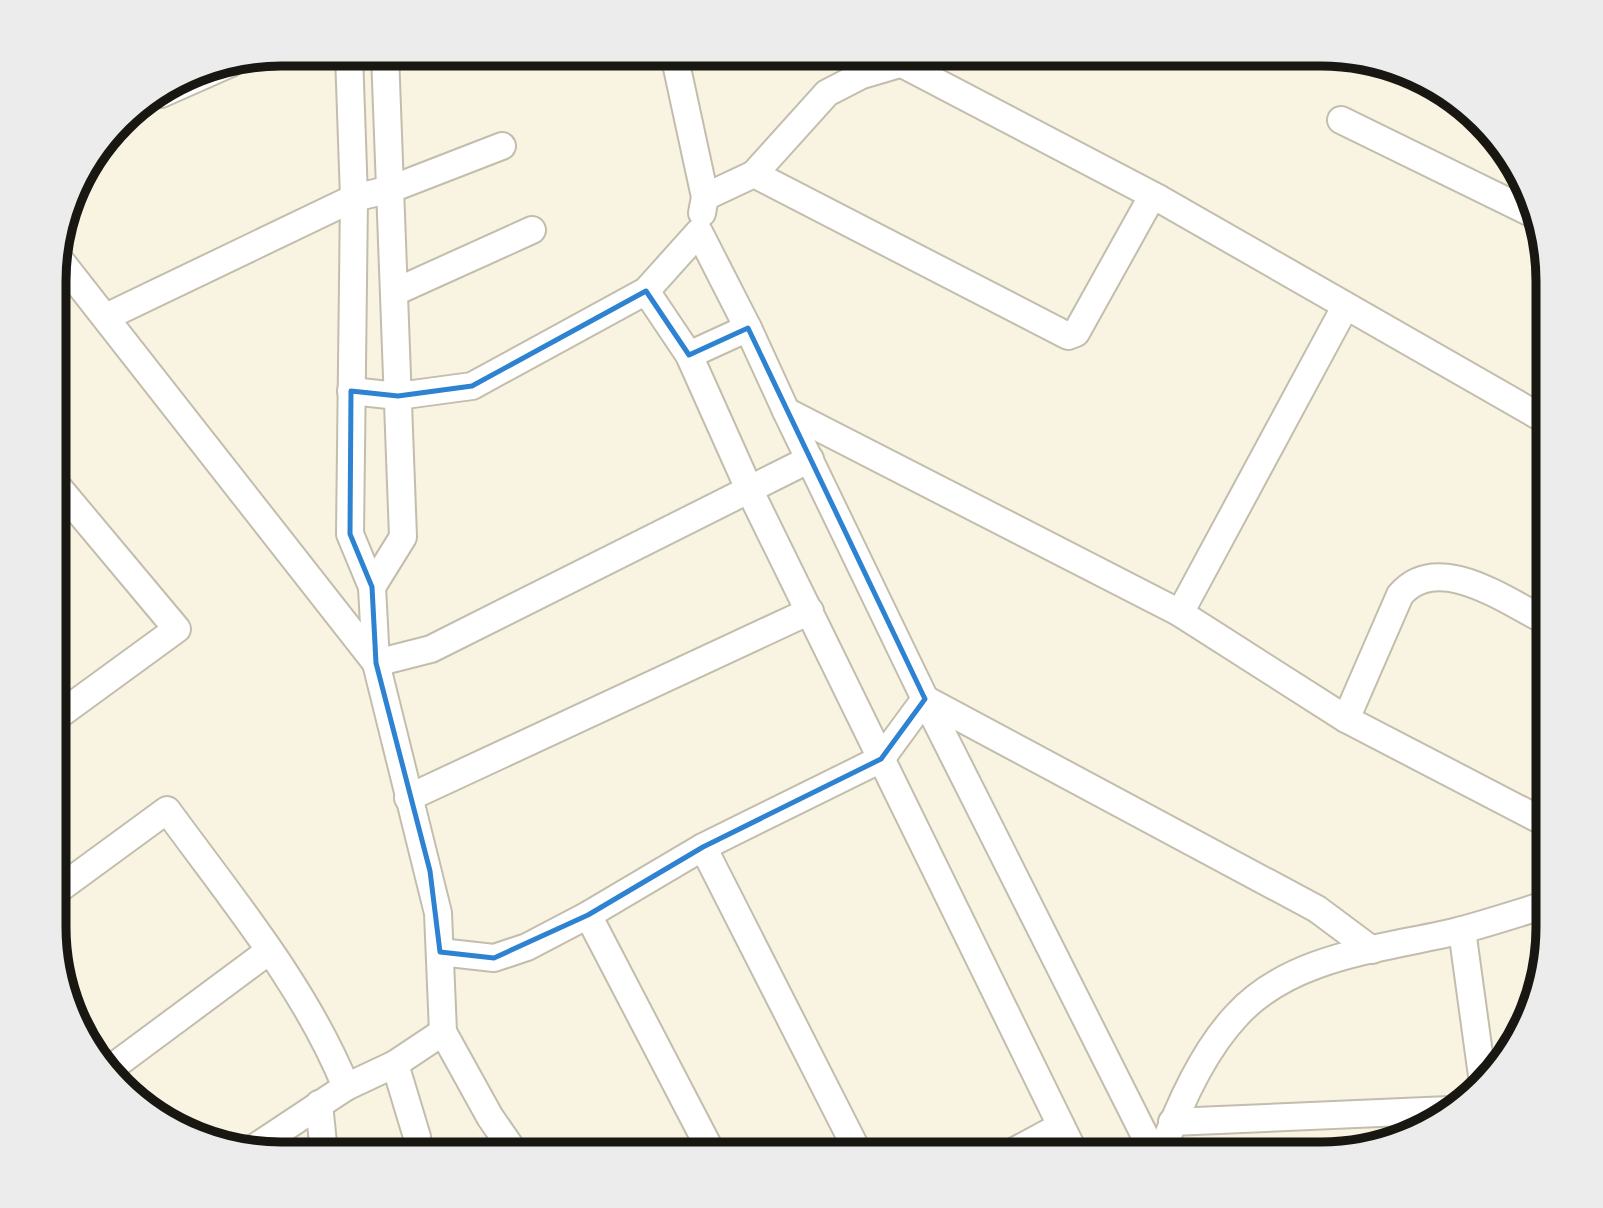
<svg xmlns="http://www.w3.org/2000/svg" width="1603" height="1208" viewBox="0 0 1603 1208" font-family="'Fira Sans',sans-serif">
	<rect width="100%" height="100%" fill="#f9f3e2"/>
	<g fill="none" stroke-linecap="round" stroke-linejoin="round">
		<g stroke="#c2bdac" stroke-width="30">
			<g id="minor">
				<polyline points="349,54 354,198 350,534 372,587 376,663 438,913 443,1032 490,1117 515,1153"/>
				<polyline points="674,54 705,197 702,213"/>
				<polyline points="885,55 1158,198"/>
				<polyline points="161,94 231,63"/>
				<polyline points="1341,120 1533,214"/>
				<polyline points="754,174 827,93 862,75 930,55"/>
				<polyline points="705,197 754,174 1068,336 1076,333 1150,200 1158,198 1549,422"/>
				<polyline points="56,255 376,663"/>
				<polyline points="646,291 689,355 749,489 1075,1154"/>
				<polyline points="395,292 532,230"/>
				<polyline points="106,317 354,198 391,189 502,146"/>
				<polyline points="689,355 748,328 786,411 1180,613 1346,719 1548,824"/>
				<polyline points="351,391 398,396 472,386 646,291 699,232 748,328"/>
				<polyline points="786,411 925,699 1154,1154"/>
				<polyline points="372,587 403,537 385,54"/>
				<polyline points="1180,613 1345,307"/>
				<polyline points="376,663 431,649 810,459"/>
				<polyline points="55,718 177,629 59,488 56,490"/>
				<path d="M1346,719l54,-124c38,-45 107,7 148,27"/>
				<polyline points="408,798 810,611"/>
				<polyline points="703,847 859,1154"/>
				<path d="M55,892l112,-82c64,88 138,176 179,277"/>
				<polyline points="588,915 712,1153"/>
				<polyline points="1462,930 1483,1083"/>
				<polyline points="440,952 494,958 527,947 588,915 703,847 881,759 925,699 1317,909 1372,950"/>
				<polyline points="395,1064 417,1137 417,1153"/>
				<polyline points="110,1069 269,951"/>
				<polyline points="319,1104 324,1153"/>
				<polyline points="1172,1122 1449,1110"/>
				<polyline points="251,1150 346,1087 395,1064 443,1032"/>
				<polyline points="1009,1154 1061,1126"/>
				<path d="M1161,1154c17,-47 41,-102 76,-139 56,-61 149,-66 225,-85 29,-8 57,-17 86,-26"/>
			</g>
		</g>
		<use href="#minor" stroke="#fff" stroke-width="26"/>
	</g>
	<path fill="none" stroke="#2d83d1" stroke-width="5" stroke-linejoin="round" d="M646,291l43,64 59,-27 177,371 -44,60 -178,88 -115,68 -94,43 -54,-6 -10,-81 -54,-208 -4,-76 -22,-53 1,-143 47,5 74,-10z"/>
	<path d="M0 0H1603V1208H0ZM281 66H1321A215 215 0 0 1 1536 281V927A215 215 0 0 1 1321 1142H281A215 215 0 0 1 66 927V281A215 215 0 0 1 281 66Z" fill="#edecec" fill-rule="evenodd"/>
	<path fill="none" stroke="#191711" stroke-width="9" d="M281 66H1321A215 215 0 0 1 1536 281V927A215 215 0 0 1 1321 1142H281A215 215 0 0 1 66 927V281A215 215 0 0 1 281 66Z"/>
</svg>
